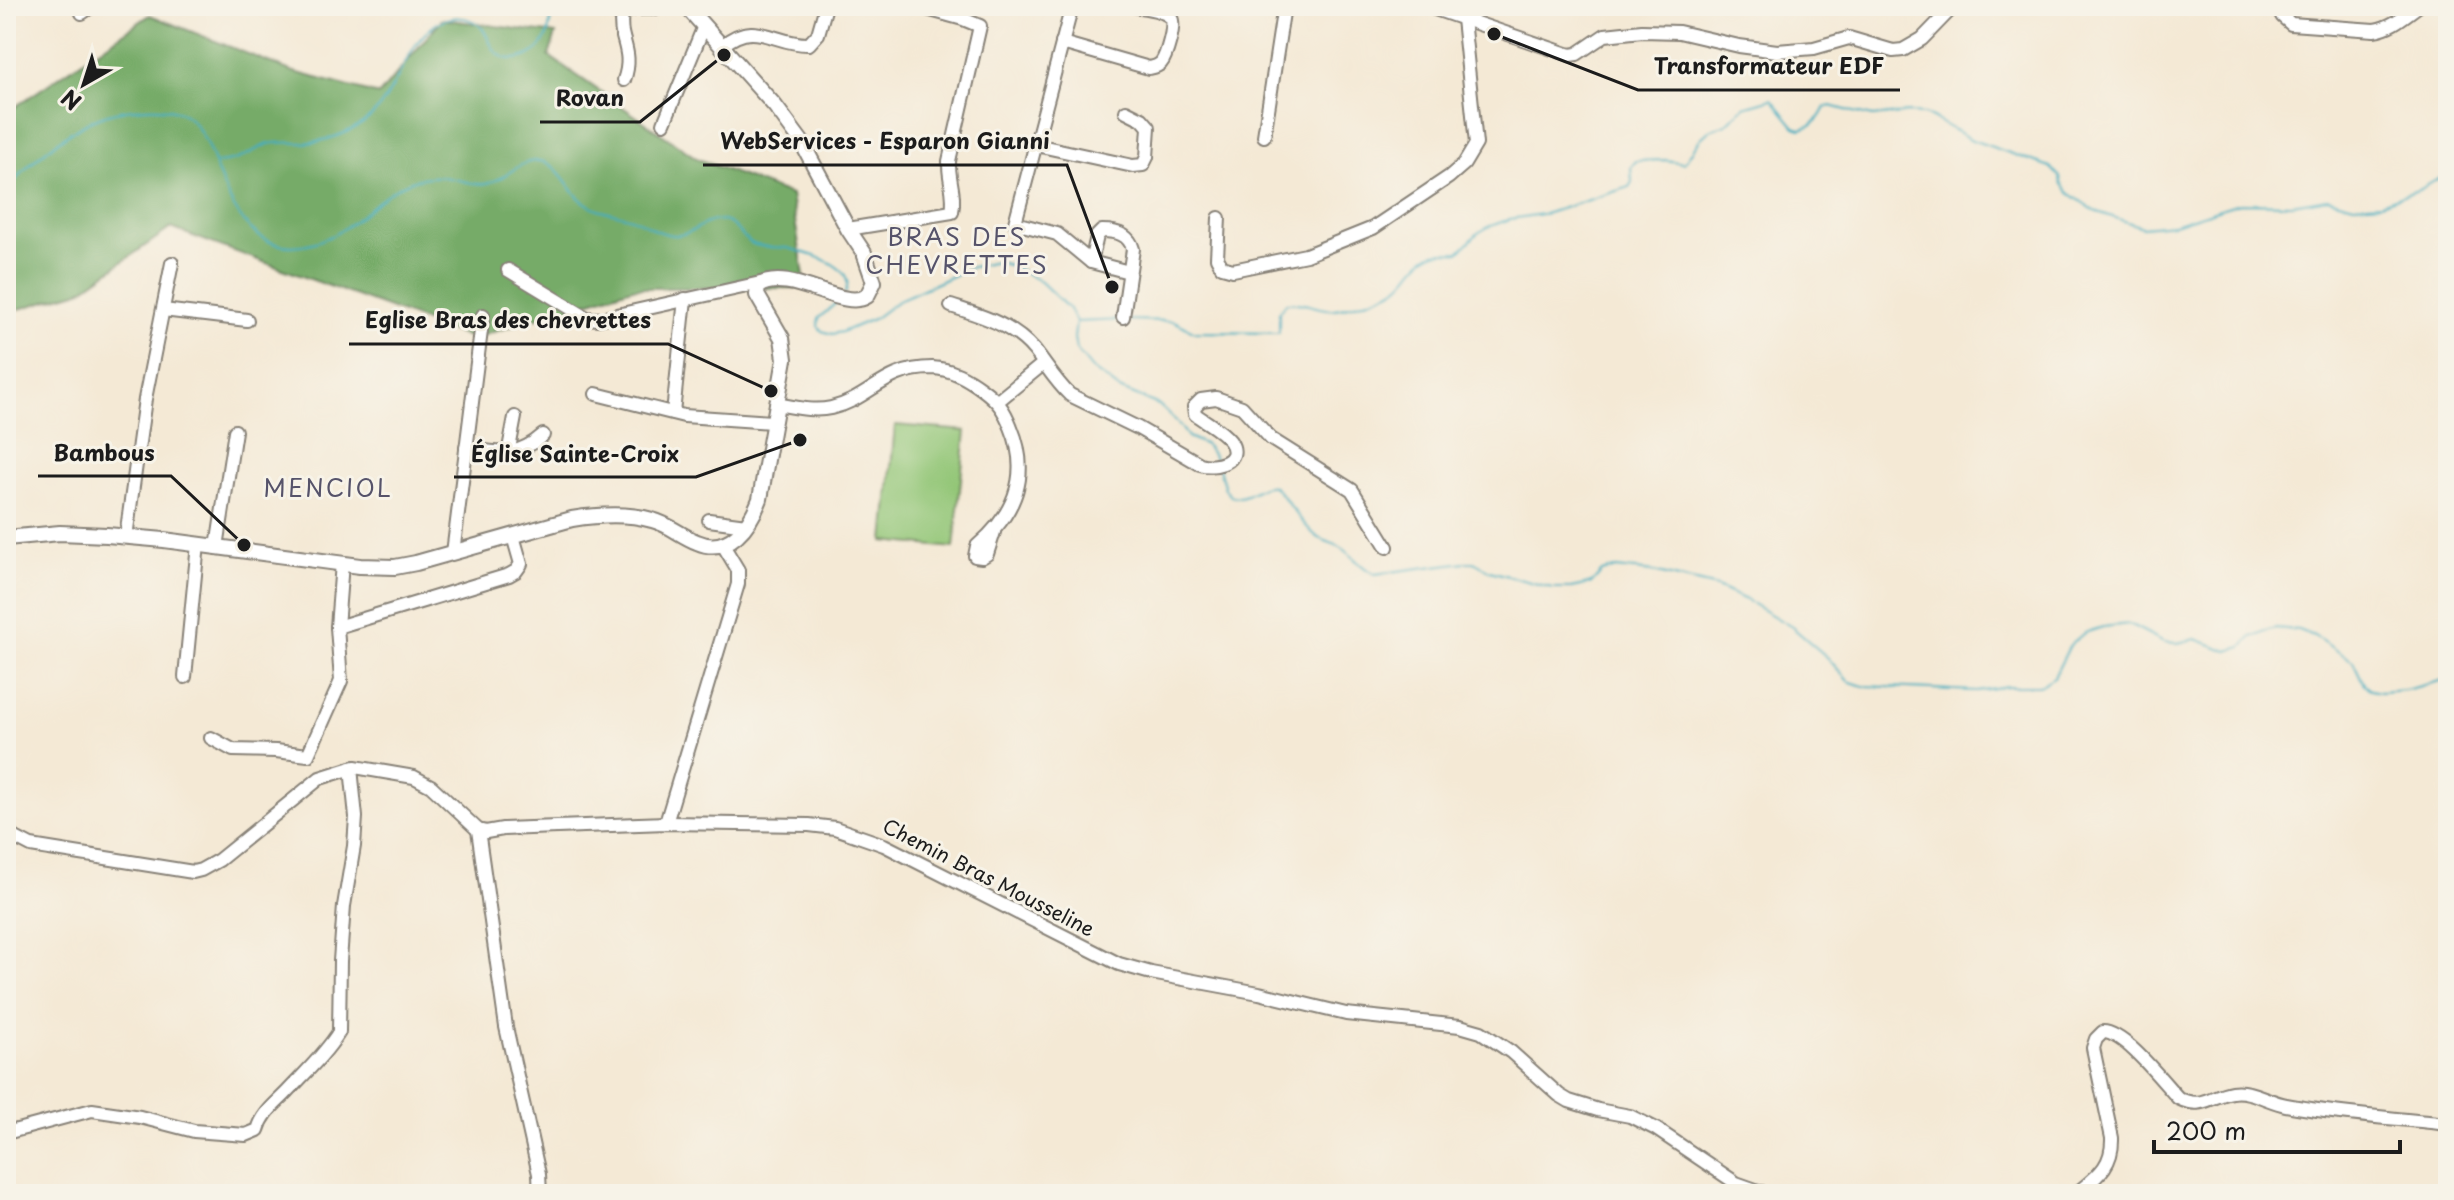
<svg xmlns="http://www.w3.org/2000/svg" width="2454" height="1200" viewBox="0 0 2454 1200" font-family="'Playpen Sans',sans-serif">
	<rect width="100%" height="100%" fill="#f7f3e8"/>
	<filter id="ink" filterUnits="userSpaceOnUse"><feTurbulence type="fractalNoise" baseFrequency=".0125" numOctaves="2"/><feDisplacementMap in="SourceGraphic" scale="16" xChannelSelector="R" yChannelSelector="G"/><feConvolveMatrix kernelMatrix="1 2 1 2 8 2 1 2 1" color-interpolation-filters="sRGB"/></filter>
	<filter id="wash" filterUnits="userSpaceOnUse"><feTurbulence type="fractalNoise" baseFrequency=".006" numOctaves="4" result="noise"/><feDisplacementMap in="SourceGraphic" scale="32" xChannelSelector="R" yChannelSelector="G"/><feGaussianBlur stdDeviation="1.8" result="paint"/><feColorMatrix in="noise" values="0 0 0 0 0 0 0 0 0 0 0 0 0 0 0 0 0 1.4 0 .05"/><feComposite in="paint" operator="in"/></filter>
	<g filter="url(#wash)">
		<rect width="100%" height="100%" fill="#f4e9d5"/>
		<polygon fill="#93c677" stroke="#58714a" stroke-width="2" points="895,425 966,431 954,548 884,541"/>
		<polygon fill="#76ab68" stroke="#496442" stroke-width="2" points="150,15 291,71 379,95 442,19 556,34 549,56 698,159 791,195 806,288 632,288 481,336 479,341 171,228 80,291 6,313 6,113"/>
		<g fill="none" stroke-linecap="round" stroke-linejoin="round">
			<g stroke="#41adc0" stroke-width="2">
				<path d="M215,163c28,-2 28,-8 51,-18 11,-4 24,-2 36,-2 26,-1 59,-13 76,-34 22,-26 29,-65 58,-85 13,-9 33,-9 45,3 7,8 9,19 16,26 17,14 43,1 50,-17 3,-9 4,-21 6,-30"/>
				<path d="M6,195c11,-25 65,-67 91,-77 21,-9 68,-16 88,-3 21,16 25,40 35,63 16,41 42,79 92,65 44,-11 63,-50 102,-63 19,-6 34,-3 53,2 6,1 12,3 18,2 20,-3 34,-25 54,-23 21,2 29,29 44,40 15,12 34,11 51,18 13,5 24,15 39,16 20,2 32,-18 50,-14 12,2 18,16 28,22 11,6 24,3 36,5 19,5 72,17 58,45"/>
				<polyline points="836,303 819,318 818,326 822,331 832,334 842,332 875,318 899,300 972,267 997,262 1013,266 1041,282 1069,309 1076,322 1074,338 1076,349 1091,368 1119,389 1159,405 1177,422 1188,437 1206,445 1215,459"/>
				<path d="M1127,320l47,1 21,11 84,1v-21l7,-9c21,-2 26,5 42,6 12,2 54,-13 65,-19 17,-9 22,-31 42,-37 8,-2 16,0 24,-1l19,-19 10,-6 22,-8 38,-6 81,-26 3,-5 -1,-15 5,-6 29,-1 19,3 16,-24 10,-9 16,-6 18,-17 28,-8 23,28 6,2c13,-3 19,-11 24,-22l6,-1 41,11 36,-4 17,1 47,26 78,27 10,10 1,6 8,10 26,18 47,16 32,-3 65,-21 53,1 36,-6 26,7 27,-2 40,-14 27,-16"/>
				<polyline points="1076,322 1121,320"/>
				<path d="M1219,468l6,21 6,7c18,5 27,-13 43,-10 15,16 25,35 42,50 9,7 21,7 29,14 10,9 18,19 30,24l90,-12h9l16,9 62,17h19l14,-3 7,-2 10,-11 14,-4 37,4 64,15 29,13 46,27 35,30 21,24 15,5 113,5 31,-5h32l15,-9 16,-32 14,-12 19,-6 26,-3 35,18 13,1 19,-4 32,12 14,-4 10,-10 13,-6 10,-3 24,2 15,6 39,25 11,23 7,6 10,2 24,-2 43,-11"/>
			</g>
		</g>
	</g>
	<g filter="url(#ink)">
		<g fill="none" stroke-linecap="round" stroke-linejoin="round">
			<g stroke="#888278" stroke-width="16">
				<g id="minor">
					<polyline points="1072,6 1015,223 1057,234 1091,262 1129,272"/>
					<polyline points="1426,6 1570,55 1577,54 1605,35 1642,31 1679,32 1739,46 1777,51 1814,48 1849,38 1893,51 1903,50 1922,39 1954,6"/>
					<path d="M2282,6v10l9,8 83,6c17,-2 30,-14 44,-24"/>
					<polyline points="82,13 92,6"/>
					<path d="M1062,43l87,25c5,-1 8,-1 12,-5 5,-6 15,-38 10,-45 -7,-9 -27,-10 -38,-12"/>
					<path d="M723,45c33,-27 51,0 86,-1l9,-10 8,-28"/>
					<path d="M624,80c11,-30 -7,-41 -2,-65 14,-12 31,-2 46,-9"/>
					<polyline points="664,123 704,26"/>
					<polyline points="1264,136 1284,6"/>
					<polyline points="1036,145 1133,166 1143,165 1147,157 1149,127 1142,119 1126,111"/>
					<polyline points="1219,218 1217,258 1222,267 1233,270 1306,255 1373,228 1449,177 1464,164 1476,144 1463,19"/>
					<path d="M848,229l104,-17c4,-18 -4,-33 -3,-51l31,-135 -17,-7 -47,-13"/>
					<path d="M1091,262l6,-26 5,-5c14,0 27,3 31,18l-10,68"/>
					<polyline points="508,270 587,318 599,319 765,282"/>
					<path d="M951,306c30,10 61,18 83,44 12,15 22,32 36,45l68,33 62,36c14,5 44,-2 30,-23 -8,-11 -25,-19 -35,-27l-1,-7 7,-7 15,-2 26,9 29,32 81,51 35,57"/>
					<polyline points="163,310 247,320"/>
					<polyline points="596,394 684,416 772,422"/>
					<polyline points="999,400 1043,364"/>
					<path d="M776,404c18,3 37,8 55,4 40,-9 52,-40 101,-40 20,1 35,10 50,21 15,11 22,20 29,38 20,48 4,87 -34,119l-2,10 7,1 5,-3 7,-22"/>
					<polyline points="673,413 685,299"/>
					<path d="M466,448c32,5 50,11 77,-13"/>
					<polyline points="508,454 515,417"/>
					<polyline points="709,520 746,525"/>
					<polyline points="126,537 145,399 172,263"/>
					<polyline points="217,547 235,431"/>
					<polyline points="453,553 483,315"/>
					<polyline points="337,627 509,575 516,571 521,564 513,536"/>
					<polyline points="185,677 198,544"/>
					<polyline points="211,738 233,750 276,751 308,755 341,681 337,627 342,563"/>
					<polyline points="666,823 738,584 738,570 723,545"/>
					<polyline points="478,830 506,1027 539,1174 540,1194"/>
					<polyline points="6,833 31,846 193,872 201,870 219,860 320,778 355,767 414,777 431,786 478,830 486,832 503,829 666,823 809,825 835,828 884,845 1119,964 1151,973 1259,993 1346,1014 1460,1026 1481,1032 1511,1052 1559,1095 1569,1101 1598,1110 1630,1116 1656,1129 1736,1183 1767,1194"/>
					<path d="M6,1133l86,-23 48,7 54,14 52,4 12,-5c5,-18 19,-27 31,-40 17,-18 37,-37 50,-58l1,-71 4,-55 10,-60 2,-29 -5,-49"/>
					<path d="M2076,1194c20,-17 37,-27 36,-56l-19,-90 3,-9 7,-7c22,0 60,50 75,66 24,12 31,-2 54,-6 18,-3 37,10 54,13 53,10 108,13 162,19"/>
				</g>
			</g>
			<g stroke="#888278" stroke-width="18">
				<path id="major" d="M6,538l54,-5 47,2 57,5 196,26 35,1 21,-4 156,-44c25,-4 55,-6 80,1 17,4 29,16 45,22 32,14 53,-17 63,-43l25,-140 -3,-21 -25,-43 1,-9c32,-20 85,26 109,10l7,-14 -10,-29 -16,-24 -47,-88 -26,-35 -89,-100"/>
			</g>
			<use href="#minor" stroke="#fff" stroke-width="12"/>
			<use href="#major" stroke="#fff" stroke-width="14"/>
		</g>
	</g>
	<g text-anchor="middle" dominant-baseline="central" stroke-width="6" stroke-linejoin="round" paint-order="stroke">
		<g font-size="20" fill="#1c1c1c" stroke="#f7f3e8">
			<text transform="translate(989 877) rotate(27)">Chemin Bras Mousseline</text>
		</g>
		<g font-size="24" letter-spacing="2" fill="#56536a" stroke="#f7f3e8">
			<text x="957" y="236">BRAS DES<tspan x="957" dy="28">CHEVRETTES</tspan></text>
			<text x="328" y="487">MENCIOL</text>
		</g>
	</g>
	<path fill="none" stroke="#1c1c1c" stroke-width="3" d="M1494 34L1638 90H1900M724 55L640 122H540M1112 287L1067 165H703M771 391L668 344H349M244 545L171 476H38M800 440L696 477H454"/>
	<g fill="#1c1c1c" stroke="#f7f3e8" stroke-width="3">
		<circle cx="1494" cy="34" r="8"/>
		<circle cx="724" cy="55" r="8"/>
		<circle cx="1112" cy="287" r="8"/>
		<circle cx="771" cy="391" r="8"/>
		<circle cx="244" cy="545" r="8"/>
		<circle cx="800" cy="440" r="8"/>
	</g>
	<g font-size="22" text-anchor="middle" font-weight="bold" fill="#1c1c1c" stroke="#f7f3e8" stroke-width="6" stroke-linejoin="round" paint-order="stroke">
		<text x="1769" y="74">Transformateur EDF</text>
		<text x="590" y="106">Rovan</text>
		<text x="885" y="149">WebServices - Esparon Gianni</text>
		<text x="508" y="328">Eglise Bras des chevrettes</text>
		<text x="104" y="461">Bambous</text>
		<text x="575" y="462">Église Sainte-Croix</text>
	</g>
	<rect width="2454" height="1200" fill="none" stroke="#f7f3e8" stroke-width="32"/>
	<g transform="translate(84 84) rotate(219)" stroke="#f7f3e8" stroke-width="6" paint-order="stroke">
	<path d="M0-6L14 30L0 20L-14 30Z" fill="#1c1c1c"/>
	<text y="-12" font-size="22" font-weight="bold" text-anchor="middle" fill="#1c1c1c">N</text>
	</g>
	<path d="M2154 1140v12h246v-12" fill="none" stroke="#1c1c1c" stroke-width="4"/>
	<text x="2166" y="1140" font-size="24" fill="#1c1c1c" stroke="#f7f3e8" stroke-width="6" paint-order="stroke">200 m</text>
</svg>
